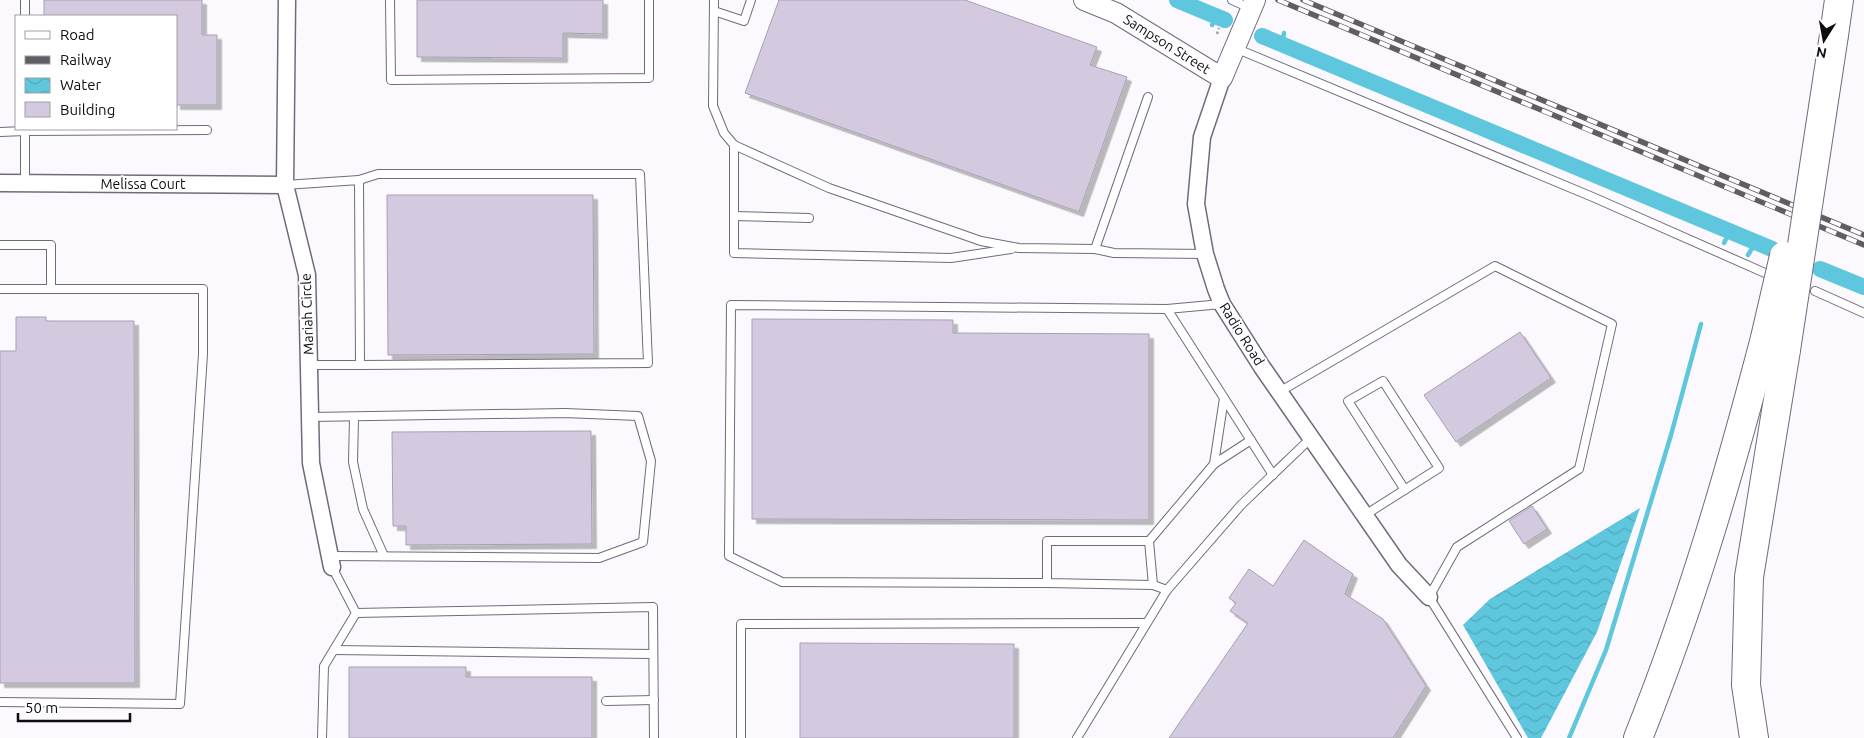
<svg xmlns="http://www.w3.org/2000/svg" width="1864" height="738" viewBox="0 0 1864 738" font-family="Ubuntu,sans-serif">
	<defs>
		<pattern id="water-waves" width="16" height="10" patternUnits="userSpaceOnUse" patternTransform="scale(1.25)"><rect width="16" height="10" fill="#5ec7dd"/><path d="M0 5q4-4 8 0t8 0" fill="none" stroke="#50aabd"/></pattern>
		<filter id="shadow"><feDropShadow dx="4.5" dy="4.5" stdDeviation="0" flood-color="#0004"/></filter>
	</defs>
	<rect width="100%" height="100%" fill="#fbf9fd"/>
	<polygon fill="url(#water-waves)" points="1640,508 1597,632 1541,738 1528,738 1463,625 1490,599"/>
	<g fill="none" stroke-linecap="round" stroke-linejoin="round">
		<g stroke="#5ec7dd" stroke-width="4.5">
			<polyline points="1212,25 1217,17"/>
			<polyline points="1283,39 1284,33"/>
			<polyline points="1724,243 1730,231"/>
			<polyline points="1748,255 1756,242"/>
			<polyline points="1569,738 1606,650 1671,435 1701,324"/>
		</g>
		<g stroke="#5ec7dd" stroke-width="16">
			<polyline points="1177,0 1225,20"/>
			<polyline points="1262,36 1772,249"/>
			<polyline points="1820,269 1864,287"/>
		</g>
	</g>
	<g fill="#d3cadf" stroke="#a89fb3" filter="url(#shadow)">
		<polygon points="44,0 202,0 202,35 217,35 217,105 176,105 176,16 44,16"/>
		<polygon points="417,0 603,0 603,34 563,33 563,58 417,57"/>
		<polygon points="779,0 965,0 1097,47 1090,65 1127,77 1079,212 745,93"/>
		<polygon points="387,195 593,195 594,354 388,355"/>
		<polygon points="16,317 46,317 46,321 134,321 135,683 0,683 0,351 16,351"/>
		<polygon points="752,319 953,320 953,333 1149,334 1149,520 752,519"/>
		<polygon points="1520,332 1551,378 1456,442 1424,395"/>
		<polygon points="591,431 592,544 406,545 406,526 393,526 392,432"/>
		<polygon points="1532,506 1547,529 1524,544 1509,521"/>
		<polygon points="1304,540 1353,574 1345,594 1383,619 1426,686 1393,738 1169,738 1248,623 1230,611 1236,603 1229,598 1249,569 1273,586"/>
		<polygon points="800,643 1014,644 1014,738 800,738"/>
		<polygon points="349,667 466,667 466,677 592,677 592,738 349,738"/>
	</g>
	<g fill="none" stroke-linecap="round" stroke-linejoin="round">
		<g stroke="#726a7c" stroke-width="10">
			<g id="service">
				<polyline points="390,0 391,80 649,78 649,0"/>
				<polyline points="714,0 713,106 724,133 734,145 829,188 981,241 1019,248 1095,249"/>
				<polyline points="1232,0 1250,8"/>
				<polyline points="714,11 744,21 751,0"/>
				<polyline points="25,16 25,0"/>
				<polyline points="1235,48 1595,198 1765,273"/>
				<polyline points="1148,97 1095,249 1114,253 1205,254"/>
				<polyline points="25,129 25,131 207,130"/>
				<polyline points="0,132 25,131 25,183"/>
				<polyline points="734,145 734,253 951,258 1011,249"/>
				<polyline points="359,180 378,174 640,174 648,363 360,365"/>
				<polyline points="285,185 359,180 360,365 309,365"/>
				<polyline points="734,216 809,218"/>
				<polyline points="0,245 51,245 51,289 203,289 203,354 180,704 0,702"/>
				<polyline points="0,289 51,289"/>
				<polyline points="1815,291 1864,313"/>
				<polyline points="1222,304 1167,309 1224,398 1214,464 1149,541 1047,541 1047,583 1153,585 1167,590 1241,505 1311,438"/>
				<polyline points="1279,392 1495,266 1612,324 1579,469 1457,547 1429,597 1517,738"/>
				<polyline points="1224,398 1273,475"/>
				<polyline points="310,417 565,413 638,416 651,461 643,542 599,558 330,556"/>
				<polyline points="354,418 353,462 363,509 384,556"/>
				<polyline points="1214,464 1251,440"/>
				<polyline points="1365,515 1439,468 1383,381 1348,401 1405,490"/>
				<polyline points="1149,541 1153,585"/>
				<polyline points="332,567 356,613"/>
				<polyline points="1047,583 782,582 729,556 731,305 1167,309"/>
				<polyline points="356,613 653,607 654,738"/>
				<polyline points="334,650 653,654"/>
				<polyline points="606,701 654,700"/>
				<polyline points="322,738 324,666 356,613"/>
				<polyline points="741,738 741,624 1146,623"/>
				<polyline points="1077,738 1167,590"/>
			</g>
		</g>
		<g stroke="#726a7c" stroke-width="19">
			<g id="minor">
				<polyline points="287,0 285,185 307,275 311,463 332,567"/>
				<polyline points="1222,78 1202,137 1196,204 1205,254 1216,289 1222,304 1262,367 1399,565 1429,597"/>
				<polyline points="0,183 285,185"/>
			</g>
		</g>
		<g stroke="#726a7c" stroke-width="22">
			<polyline id="tertiary" points="1084,0 1116,13 1222,78 1255,0"/>
		</g>
		<g stroke="#726a7c" stroke-width="30">
			<g id="motorway">
				<polyline points="1834,35 1839,0"/>
				<path d="M1638,738c53,-132 91,-263 127,-400"/>
				<polyline points="1754,738 1746,685 1749,577 1786,350"/>
			</g>
		</g>
		<polyline stroke="#a2a0a5" stroke-width="2.5" stroke-dasharray="2.5 2.5" stroke-linecap="butt" points="1217,34 1219,28"/>
		<use href="#service" stroke="#fff" stroke-width="8"/>
		<use href="#minor" stroke="#fff" stroke-width="16"/>
		<use href="#tertiary" stroke="#fff" stroke-width="20"/>
		<use href="#motorway" stroke="#fff" stroke-width="28"/>
		<g stroke="#605d63" stroke-width="5.5">
			<g id="rail">
				<polyline points="1278,0 1864,245"/>
				<polyline points="1303,0 1864,235"/>
			</g>
		</g>
		<use href="#rail" stroke="#fff" stroke-width="4" stroke-dasharray="11" stroke-linecap="butt"/>
		<g stroke="#726a7c" stroke-width="30" stroke-linecap="butt">
			<g id="motorway-bridge">
				<polyline points="1765,338 1784,256"/>
				<polyline points="1786,350 1834,35"/>
			</g>
		</g>
		<use href="#motorway-bridge" stroke="#fff" stroke-width="28"/>
	</g>
	<g text-anchor="middle" dominant-baseline="central" stroke-width="4" stroke-linejoin="round" paint-order="stroke">
		<g font-size="14" fill="#0f0c13" stroke="#fff">
			<text transform="translate(1167 44) rotate(32)">Sampson Street</text>
			<text x="143" y="184">Melissa Court</text>
			<text transform="translate(307 314) rotate(-92)">Mariah Circle</text>
			<text transform="translate(1242 334) rotate(58)">Radio Road</text>
		</g>
	</g>
	<rect x="15" y="15" width="162" height="115" fill="#ffffff" stroke="#9f9ea1"/>
	<rect x="25" y="31" width="25" height="8" fill="#ffffff" stroke="#9f9ea1"/>
	<text x="60" y="40" font-size="15" fill="#0f0c13">Road</text>
	<rect x="25" y="56" width="25" height="8" fill="#605d63" stroke="#9f9ea1"/>
	<text x="60" y="65" font-size="15" fill="#0f0c13">Railway</text>
	<rect x="25" y="78" width="25" height="15" fill="url(#water-waves)" stroke="#9f9ea1"/>
	<text x="60" y="90" font-size="15" fill="#0f0c13">Water</text>
	<rect x="25" y="102" width="25" height="15" fill="#d3cadf" stroke="#9f9ea1"/>
	<text x="60" y="115" font-size="15" fill="#0f0c13">Building</text>
	<g transform="translate(1824 40) rotate(191)" stroke="#ffffff" stroke-width="4" paint-order="stroke">
	<path d="M0-4L9 19L0 12L-9 19Z" fill="#0f0c13"/>
	<text y="-8" font-size="14" font-weight="bold" text-anchor="middle" fill="#0f0c13">N</text>
	</g>
	<path d="M18 713v8h112v-8" fill="none" stroke="#0f0c13" stroke-width="2.5"/>
	<text x="25" y="713" font-size="15" fill="#0f0c13" stroke="#ffffff" stroke-width="4" paint-order="stroke">50 m</text>
</svg>
